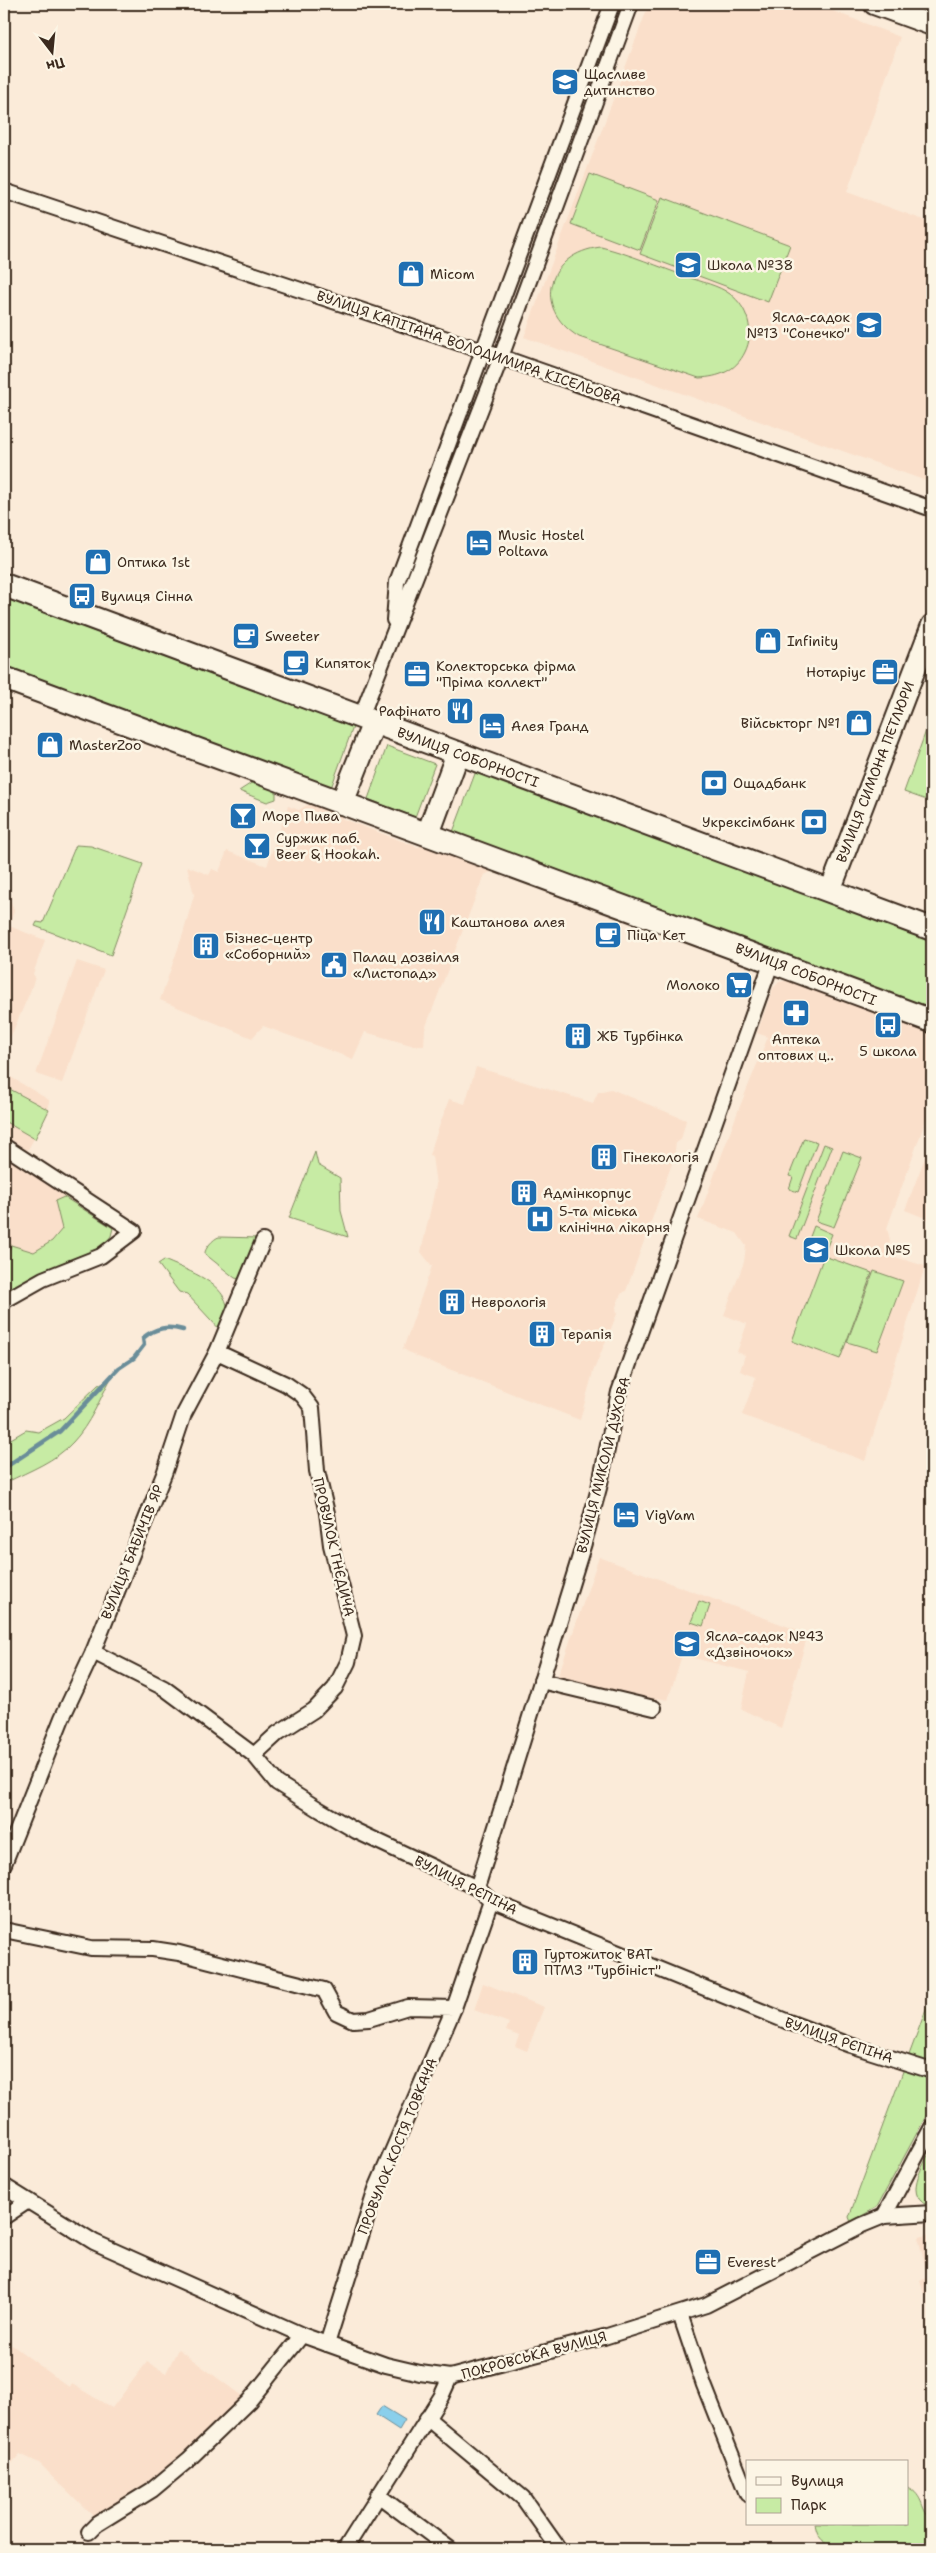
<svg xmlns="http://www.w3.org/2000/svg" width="936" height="2553" viewBox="0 0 936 2553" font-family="'Shantell Sans',sans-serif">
	<rect width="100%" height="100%" fill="#fbebd9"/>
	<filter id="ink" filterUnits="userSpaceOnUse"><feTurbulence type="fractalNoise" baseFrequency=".02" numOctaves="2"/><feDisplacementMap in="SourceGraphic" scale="10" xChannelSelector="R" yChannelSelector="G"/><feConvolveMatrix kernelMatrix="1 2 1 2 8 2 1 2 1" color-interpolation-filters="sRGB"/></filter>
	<g filter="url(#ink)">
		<g fill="#fadfca">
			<polygon points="649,4 815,4 900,37 847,192 932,223 932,483 524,337"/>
			<polygon points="307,805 315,805 339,814 343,819 418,847 425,845 493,871 484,875 425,1029 424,1046 411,1045 365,1032 353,1059 263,1026 252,1038 160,1000 183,934 194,895 187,866 209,875 212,869 219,872 227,851 267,866 288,806 299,810"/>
			<polygon points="7,889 14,911 9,926 45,940 33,974 35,977 30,992 4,1052 4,897"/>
			<polygon points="77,961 104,970 62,1083 36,1074"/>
			<polygon points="788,980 932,1033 932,1111 929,1111 887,1228 890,1240 885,1254 925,1266 865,1461 742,1415 756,1377 740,1371 745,1355 737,1352 747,1324 724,1315 744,1262 746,1246 737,1233 698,1219 738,1111 768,1037 757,1033 773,988 779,982"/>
			<polygon points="476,1067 593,1103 598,1092 611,1089 686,1120 681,1140 676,1142 674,1158 626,1291 621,1294 616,1307 617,1314 593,1372 580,1420 418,1357 403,1349 432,1266 421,1252 436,1185 432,1156 429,1155 449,1099 465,1104"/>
			<polygon points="4,1073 49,1100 48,1113 25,1155 29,1171 113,1230 111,1236 4,1295"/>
			<polygon points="932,1139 932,1234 926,1232 930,1220 905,1210"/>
			<polygon points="599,1557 808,1634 781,1728 741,1709 749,1672 682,1655 668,1700 657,1698 655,1704 558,1676"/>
			<polygon points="483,1983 544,2007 527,2051 515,2046 519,2036 506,2031 509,2023 474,2010"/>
			<polygon points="932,2234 932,2299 931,2300 929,2293 924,2294 920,2281 928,2277 918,2237"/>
			<polygon points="12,2345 69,2387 72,2384 112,2408 147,2362 166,2373 178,2349 246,2399 185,2456 96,2519 39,2463 20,2454 4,2472 4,2354"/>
		</g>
		<g fill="#c7eba4" stroke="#818a61">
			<polygon points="590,174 659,200 640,250 571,224"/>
			<polygon points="662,197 790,245 768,302 640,254"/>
			<path d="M601,247c29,7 58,20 87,30 13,5 30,8 42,17 18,13 25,38 15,58 -9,19 -26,25 -46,26l-120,-41c-48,-29 -32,-84 22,-90z"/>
			<polygon points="4,598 353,727 331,788 4,668"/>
			<polygon points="932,714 932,802 904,792"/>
			<polygon points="387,746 435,764 415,817 368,799"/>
			<polygon points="476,771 932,940 932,1010 453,832"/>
			<polygon points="253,782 276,790 276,799 267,802 239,791"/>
			<polygon points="76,845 91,846 143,864 111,955 35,926 37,922 43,923"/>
			<polygon points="4,1086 49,1110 35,1139 4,1121"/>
			<polygon points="804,1138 817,1142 798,1192 789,1189 793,1177 789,1176"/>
			<polygon points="824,1144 832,1147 797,1239 789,1236"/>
			<polygon points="843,1151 862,1158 834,1227 816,1221"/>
			<polygon points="315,1152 318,1165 340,1178 341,1211 348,1237 289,1218"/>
			<polygon points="64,1197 113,1228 111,1236 101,1249 4,1295 4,1263 11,1245 34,1252 52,1241 62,1229 55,1201"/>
			<polygon points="814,1226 832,1234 826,1249 808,1242"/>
			<path d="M219,1237l40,1 -19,41 -5,-1 -30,-24c-1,-5 9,-16 14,-17z"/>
			<polygon points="824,1256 872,1273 840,1359 792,1341"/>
			<path d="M164,1260c19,9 57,20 63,45 2,8 -3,18 -5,27l-35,-38 -8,-2 -21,-28z"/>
			<polygon points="874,1271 903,1281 877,1351 847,1342"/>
			<path d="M111,1378c-11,21 -21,46 -38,64 -17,19 -44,29 -66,40l2,10 -5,38v-87l22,-13 13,2 25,-14 34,-33z"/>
			<polygon points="699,1601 710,1605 703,1626 691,1622"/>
			<polygon points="932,1993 932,2028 928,2039 932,2042 932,2105 877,2207 851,2222 849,2217"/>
			<path d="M932,2148v59c-31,-9 -9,-41 0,-59z"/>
			<path d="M907,2487c18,8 13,25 25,32v30h-96c-13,-8 -18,-9 -21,-25h92z"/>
		</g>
		<polygon fill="#8acfeb" stroke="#6a8d99" points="382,2406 405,2420 399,2430 376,2415"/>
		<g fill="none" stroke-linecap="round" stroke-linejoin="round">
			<path stroke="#6a8d99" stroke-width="4.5" d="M4,1468l56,-37 59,-63 15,-10 10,-13 -1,-7c13,-11 25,-12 40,-8"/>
			<g stroke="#3b2a1e" stroke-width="18">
				<g id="street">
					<polyline points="4,191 501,357 932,509"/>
					<polyline points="394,620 397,582 612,4"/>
					<polyline points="361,717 501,357 631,4"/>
					<polyline points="4,1146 134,1231 101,1256 43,1279 4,1301"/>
					<polyline points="217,1352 286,1384 302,1395 312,1408 317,1471 327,1513 331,1545 354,1636 348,1662 335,1688 314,1710 278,1733 254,1755"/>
					<polyline points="93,1652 164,1688 254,1755 277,1783 320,1810 356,1831 477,1888 491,1901 786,2021 850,2045 932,2071"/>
					<polyline points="541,1681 654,1708"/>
					<polyline points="4,1864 62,1718 93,1652 164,1474 184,1414 217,1352 263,1241"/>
					<polyline points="477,1888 584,1543 599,1488 619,1392 772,961"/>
					<polyline points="4,1930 91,1948 153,1949 179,1953 324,1990 336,2012 353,2020 369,2019 408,2007 454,2008 376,2189 327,2344"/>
					<polyline points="454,2008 491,1901"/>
					<polyline points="4,2186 94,2242 302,2335 386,2365 420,2373 450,2377 604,2337 706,2305 862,2225 884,2216 932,2213"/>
					<polyline points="884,2216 932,2127"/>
					<polyline points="4,2217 28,2201"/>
					<polyline points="680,2314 704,2385 747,2494"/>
					<polyline points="427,2418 523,2498 559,2549"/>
					<polyline points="378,2495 450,2549"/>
					<polyline points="89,2532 97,2524 152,2490 188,2460 249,2401 302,2335"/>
					<polyline points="345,2549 441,2397 450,2377"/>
				</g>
			</g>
			<g stroke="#3b2a1e" stroke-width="24">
				<g id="secondary">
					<polyline points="874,4 932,25"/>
					<polyline points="830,891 932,625"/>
				</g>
			</g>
			<g stroke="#3b2a1e" stroke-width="26">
				<g id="primary">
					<polyline points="4,585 932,929"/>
					<polyline points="4,678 932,1021"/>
					<polyline points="342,803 374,722"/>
					<polyline points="428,834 458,753"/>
				</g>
			</g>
			<use href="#street" stroke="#fcf5e5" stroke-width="14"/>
			<use href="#secondary" stroke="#fcf5e5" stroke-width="20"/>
			<use href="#primary" stroke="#fcf5e5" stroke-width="22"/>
		</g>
	</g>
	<defs>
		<g id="school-square" transform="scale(1.4375)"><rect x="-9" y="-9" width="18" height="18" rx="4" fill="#1f6fb2" stroke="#fcf5e5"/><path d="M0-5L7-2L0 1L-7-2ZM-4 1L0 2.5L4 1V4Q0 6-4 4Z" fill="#fff"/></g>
		<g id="shop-square" transform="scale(1.4375)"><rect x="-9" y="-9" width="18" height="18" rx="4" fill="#1f6fb2" stroke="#fcf5e5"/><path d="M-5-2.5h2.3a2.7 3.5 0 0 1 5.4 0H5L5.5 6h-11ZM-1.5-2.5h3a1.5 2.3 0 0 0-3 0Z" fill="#fff"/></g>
		<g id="hotel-square" transform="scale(1.4375)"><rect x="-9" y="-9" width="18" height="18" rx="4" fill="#1f6fb2" stroke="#fcf5e5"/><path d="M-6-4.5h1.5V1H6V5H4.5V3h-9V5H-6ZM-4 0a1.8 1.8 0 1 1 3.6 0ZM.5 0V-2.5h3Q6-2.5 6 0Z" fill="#fff"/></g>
		<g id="bus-square" transform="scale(1.4375)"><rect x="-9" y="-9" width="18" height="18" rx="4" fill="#1f6fb2" stroke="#fcf5e5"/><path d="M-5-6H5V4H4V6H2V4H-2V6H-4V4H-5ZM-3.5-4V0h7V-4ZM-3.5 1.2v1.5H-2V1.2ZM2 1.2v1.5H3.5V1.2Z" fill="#fff"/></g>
		<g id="cafe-square" transform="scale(1.4375)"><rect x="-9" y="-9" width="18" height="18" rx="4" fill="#1f6fb2" stroke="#fcf5e5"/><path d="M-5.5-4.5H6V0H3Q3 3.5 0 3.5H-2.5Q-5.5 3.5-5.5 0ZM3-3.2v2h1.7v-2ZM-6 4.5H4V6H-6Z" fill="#fff"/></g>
		<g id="office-square" transform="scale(1.4375)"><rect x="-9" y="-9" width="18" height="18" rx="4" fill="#1f6fb2" stroke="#fcf5e5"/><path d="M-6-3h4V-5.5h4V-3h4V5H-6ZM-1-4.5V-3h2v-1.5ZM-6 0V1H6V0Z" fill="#fff"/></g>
		<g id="restaurant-square" transform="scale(1.4375)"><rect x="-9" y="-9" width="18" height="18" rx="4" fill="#1f6fb2" stroke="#fcf5e5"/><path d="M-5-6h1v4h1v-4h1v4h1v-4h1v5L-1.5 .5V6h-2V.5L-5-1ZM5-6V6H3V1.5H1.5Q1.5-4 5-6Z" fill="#fff"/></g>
		<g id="bank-square" transform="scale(1.4375)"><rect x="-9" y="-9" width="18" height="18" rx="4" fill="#1f6fb2" stroke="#fcf5e5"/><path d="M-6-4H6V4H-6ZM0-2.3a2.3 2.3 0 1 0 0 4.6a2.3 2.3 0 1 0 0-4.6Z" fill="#fff"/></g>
		<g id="bar-square" transform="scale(1.4375)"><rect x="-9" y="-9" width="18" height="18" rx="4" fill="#1f6fb2" stroke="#fcf5e5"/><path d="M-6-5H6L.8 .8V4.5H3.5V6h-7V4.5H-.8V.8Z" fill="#fff"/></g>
		<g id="building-square" transform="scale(1.4375)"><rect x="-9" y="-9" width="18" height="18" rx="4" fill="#1f6fb2" stroke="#fcf5e5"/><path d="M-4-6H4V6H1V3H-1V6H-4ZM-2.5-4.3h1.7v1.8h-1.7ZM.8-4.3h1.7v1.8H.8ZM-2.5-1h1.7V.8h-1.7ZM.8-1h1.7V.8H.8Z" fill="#fff"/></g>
		<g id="civic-square" transform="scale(1.4375)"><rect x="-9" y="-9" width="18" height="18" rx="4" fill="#1f6fb2" stroke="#fcf5e5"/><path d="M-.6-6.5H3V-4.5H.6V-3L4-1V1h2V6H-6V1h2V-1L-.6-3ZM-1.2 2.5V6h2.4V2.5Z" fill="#fff"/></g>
		<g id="supermarket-square" transform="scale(1.4375)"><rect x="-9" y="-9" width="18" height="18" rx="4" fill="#1f6fb2" stroke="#fcf5e5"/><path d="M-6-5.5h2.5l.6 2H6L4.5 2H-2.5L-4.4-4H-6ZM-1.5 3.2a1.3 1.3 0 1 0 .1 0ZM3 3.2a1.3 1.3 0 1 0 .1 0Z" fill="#fff"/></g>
		<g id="pharmacy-square" transform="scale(1.4375)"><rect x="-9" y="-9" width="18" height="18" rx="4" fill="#1f6fb2" stroke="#fcf5e5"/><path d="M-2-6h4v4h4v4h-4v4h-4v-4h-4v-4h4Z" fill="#fff"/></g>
		<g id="hospital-square" transform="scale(1.4375)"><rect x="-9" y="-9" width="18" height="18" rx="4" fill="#1f6fb2" stroke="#fcf5e5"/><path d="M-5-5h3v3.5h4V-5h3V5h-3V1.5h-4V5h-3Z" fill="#fff"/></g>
	</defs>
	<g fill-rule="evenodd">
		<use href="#school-square" x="565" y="82"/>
		<use href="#school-square" x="688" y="265"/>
		<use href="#shop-square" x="411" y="274"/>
		<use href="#school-square" x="869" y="325"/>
		<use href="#hotel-square" x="479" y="543"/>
		<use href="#shop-square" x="98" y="562"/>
		<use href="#bus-square" x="82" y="596"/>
		<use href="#cafe-square" x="246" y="636"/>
		<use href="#shop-square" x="768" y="641"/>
		<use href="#cafe-square" x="296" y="663"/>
		<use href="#office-square" x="885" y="672"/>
		<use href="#office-square" x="417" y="674"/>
		<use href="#restaurant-square" x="460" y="711"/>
		<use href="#shop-square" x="859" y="723"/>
		<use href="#hotel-square" x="492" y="726"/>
		<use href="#shop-square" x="50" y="745"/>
		<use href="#bank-square" x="714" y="783"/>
		<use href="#bar-square" x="243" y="816"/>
		<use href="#bank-square" x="814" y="822"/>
		<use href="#bar-square" x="257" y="846"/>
		<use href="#restaurant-square" x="432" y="922"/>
		<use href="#cafe-square" x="608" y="935"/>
		<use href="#building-square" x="206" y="946"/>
		<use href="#civic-square" x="334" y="965"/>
		<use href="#supermarket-square" x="739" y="985"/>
		<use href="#pharmacy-square" x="796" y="1013"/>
		<use href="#bus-square" x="888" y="1025"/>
		<use href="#building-square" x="578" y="1036"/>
		<use href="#building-square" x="604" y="1157"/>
		<use href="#building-square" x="524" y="1193"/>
		<use href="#hospital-square" x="540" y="1219"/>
		<use href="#school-square" x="816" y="1250"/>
		<use href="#building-square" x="452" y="1302"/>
		<use href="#building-square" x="542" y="1334"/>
		<use href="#hotel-square" x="626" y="1515"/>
		<use href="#school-square" x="687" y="1644"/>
		<use href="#building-square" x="525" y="1962"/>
		<use href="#office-square" x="708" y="2262"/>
	</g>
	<g text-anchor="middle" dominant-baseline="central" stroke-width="5" stroke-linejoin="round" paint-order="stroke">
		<g font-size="14" fill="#3b2a1e" stroke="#fcf5e5" text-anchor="start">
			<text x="584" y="74">Щасливе<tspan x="584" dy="16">дитинство</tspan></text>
			<text x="707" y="265">Школа №38</text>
			<text x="430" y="274">Micom</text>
			<text x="850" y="317" text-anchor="end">Ясла-садок<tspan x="850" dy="16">№13 "Сонечко"</tspan></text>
			<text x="498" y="535">Music Hostel<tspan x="498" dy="16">Poltava</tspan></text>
			<text x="117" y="562">Оптика 1st</text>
			<text x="101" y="596">Вулиця Сінна</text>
			<text x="265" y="636">Sweeter</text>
			<text x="787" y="641">Infinity</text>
			<text x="315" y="663">Кипяток</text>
			<text x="436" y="666">Колекторська фірма<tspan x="436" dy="16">"Пріма коллект"</tspan></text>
			<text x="866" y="672" text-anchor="end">Нотаріус</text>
			<text x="441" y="711" text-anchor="end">Рафінато</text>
			<text x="840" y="723" text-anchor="end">Військторг №1</text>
			<text x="511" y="726">Алея Гранд</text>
			<text x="69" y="745">MasterZoo</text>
			<text x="733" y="783">Ощадбанк</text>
			<text x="262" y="816">Море Пива</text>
			<text x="795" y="822" text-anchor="end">Укрексімбанк</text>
			<text x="276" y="838">Суржик паб.<tspan x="276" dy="16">Beer &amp; Hookah.</tspan></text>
			<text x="451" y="922">Каштанова алея</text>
			<text x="627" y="935">Піца Кет</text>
			<text x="225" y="938">Бізнес-центр<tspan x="225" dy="16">«Соборний»</tspan></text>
			<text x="353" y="957">Палац дозвілля<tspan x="353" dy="16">«Листопад»</tspan></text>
			<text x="720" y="985" text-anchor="end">Молоко</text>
			<text x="597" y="1036">ЖБ Турбінка</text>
			<text x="796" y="1039" text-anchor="middle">Аптека<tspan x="796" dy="16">оптових ц‥</tspan></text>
			<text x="888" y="1051" text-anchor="middle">5 школа</text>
			<text x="623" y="1157">Гінекологія</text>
			<text x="543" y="1193">Адмінкорпус</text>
			<text x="559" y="1211">5-та міська<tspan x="559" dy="16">клінічна лікарня</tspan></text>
			<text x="835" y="1250">Школа №5</text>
			<text x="471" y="1302">Неврологія</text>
			<text x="561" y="1334">Терапія</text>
			<text x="645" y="1515">VigVam</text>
			<text x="706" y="1636">Ясла-садок №43<tspan x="706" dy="16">«Дзвіночок»</tspan></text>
			<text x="544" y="1954">Гуртожиток ВАТ<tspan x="544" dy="16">ПТМЗ "Турбініст"</tspan></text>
			<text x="727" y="2262">Everest</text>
		</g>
		<g font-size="14" fill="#3b2a1e" stroke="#fcf5e5">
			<text transform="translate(469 347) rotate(19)">ВУЛИЦЯ КАПІТАНА ВОЛОДИМИРА КІСЕЛЬОВА</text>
			<text transform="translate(468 757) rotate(20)">ВУЛИЦЯ СОБОРНОСТІ</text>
			<text transform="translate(875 772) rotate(-69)">ВУЛИЦЯ СИМОНА ПЕТЛЮРИ</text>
			<text transform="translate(806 974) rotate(21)">ВУЛИЦЯ СОБОРНОСТІ</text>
			<text transform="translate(603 1465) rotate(-76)">ВУЛИЦЯ МИКОЛИ ДУХОВА</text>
			<text transform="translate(334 1547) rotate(77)">ПРОВУЛОК ГНЄДИЧА</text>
			<text transform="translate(132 1552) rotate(-68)">ВУЛИЦЯ БАБИЧІВ ЯР</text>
			<text transform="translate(466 1885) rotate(27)">ВУЛИЦЯ РЄПІНА</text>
			<text transform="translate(839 2040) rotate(19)">ВУЛИЦЯ РЄПІНА</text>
			<text transform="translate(397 2146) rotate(-68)">ПРОВУЛОК КОСТЯ ТОВКАЧА</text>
			<text transform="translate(534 2355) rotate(-15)">ПОКРОВСЬКА ВУЛИЦЯ</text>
		</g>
	</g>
	<rect width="936" height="2553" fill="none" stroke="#fcf5e5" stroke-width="20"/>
	<rect x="10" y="10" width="916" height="2533" fill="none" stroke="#3b2a1e" stroke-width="2" filter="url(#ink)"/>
	<rect x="746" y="2460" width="162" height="65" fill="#fcf5e5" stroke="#afa495"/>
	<rect x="756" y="2477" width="25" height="8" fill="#fcf5e5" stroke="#afa495"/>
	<text x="791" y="2486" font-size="15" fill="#3b2a1e">Вулиця</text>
	<rect x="756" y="2498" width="25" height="15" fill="#c7eba4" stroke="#afa495"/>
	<text x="791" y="2510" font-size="15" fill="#3b2a1e">Парк</text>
	<g transform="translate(52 52) rotate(164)" stroke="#fcf5e5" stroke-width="4" paint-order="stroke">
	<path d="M0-4L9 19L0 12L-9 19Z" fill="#3b2a1e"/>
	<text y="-8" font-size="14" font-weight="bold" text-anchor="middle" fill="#3b2a1e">Пн</text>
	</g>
</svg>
